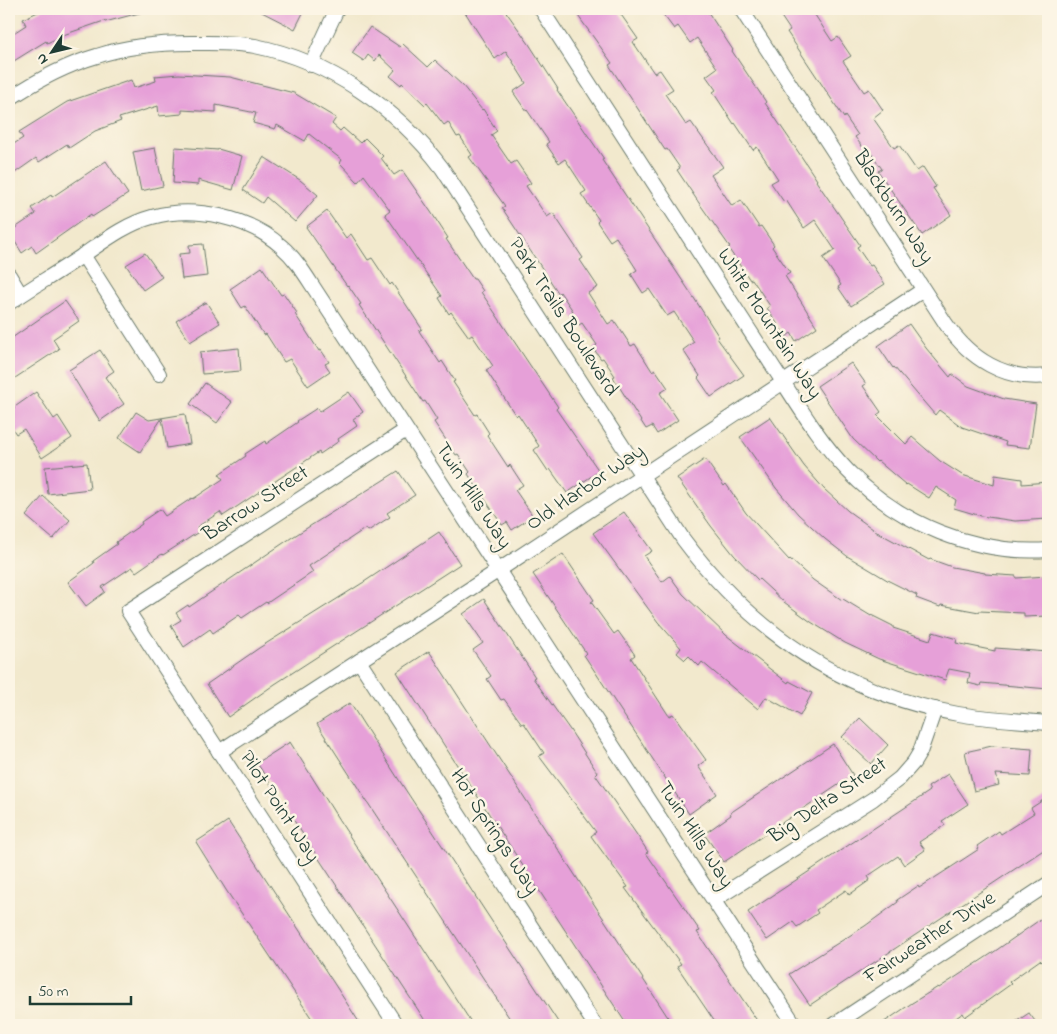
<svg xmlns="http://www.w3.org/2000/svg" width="1057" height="1034" viewBox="0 0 1057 1034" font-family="'Indie Flower',sans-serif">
	<rect width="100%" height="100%" fill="#fcf5e5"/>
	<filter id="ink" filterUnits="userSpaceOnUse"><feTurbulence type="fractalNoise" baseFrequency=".02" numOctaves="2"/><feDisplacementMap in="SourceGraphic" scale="10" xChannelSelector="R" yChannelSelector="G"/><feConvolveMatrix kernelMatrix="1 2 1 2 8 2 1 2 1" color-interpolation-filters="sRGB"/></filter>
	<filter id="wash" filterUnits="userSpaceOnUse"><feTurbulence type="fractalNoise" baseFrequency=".0096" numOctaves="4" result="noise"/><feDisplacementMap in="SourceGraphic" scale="20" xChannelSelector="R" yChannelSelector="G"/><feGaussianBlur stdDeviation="1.12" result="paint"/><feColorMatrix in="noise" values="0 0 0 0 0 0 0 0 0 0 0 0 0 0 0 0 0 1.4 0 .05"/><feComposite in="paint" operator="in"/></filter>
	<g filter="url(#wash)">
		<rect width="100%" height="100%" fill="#f2e9cd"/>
		<g id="blocks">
			<g fill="#e6a0d8">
				<polygon points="44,9 142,9 143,12 105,22 104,21 66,34 47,43 46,41 9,64 9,36 26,25 23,19"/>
				<polygon points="256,9 305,9 295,29"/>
				<polygon points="463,9 504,9 529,44 558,89 557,90 604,159 602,160 694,298 719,337 717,338 744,375 711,397 698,378 700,376 683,350 694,342 674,312 667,316 649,289 643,293 631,274 637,270 616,237 610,241 597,222 599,220 581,194 586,191 565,159 559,163 546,144 549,142 527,110 526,111 513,92 526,83 506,51 495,59"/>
				<polygon points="583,9 617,9 638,39 633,42 654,73 660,70 673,89 665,94 686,125 691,122 723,167 711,175 732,206 741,200 759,227 761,226 774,245 772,247 790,273 785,276 817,327 796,341 791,333 786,337 767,308 770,306 752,279 750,280 728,248 730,247 699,203 677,170 680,168 667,149 665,150 609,65 612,63 576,13"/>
				<polygon points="659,9 706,9 733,50 732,51 766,102 765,103 793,144 817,180 816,181 860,245 857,247 870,266 872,265 885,284 851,306 838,287 841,285 823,258 835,250 815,220 804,228 786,200 784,202 771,183 778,179 757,147 753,150 735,123 734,124 713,92 716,90 706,76 717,68 697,38 690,43 678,26 674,29"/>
				<polygon points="776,9 811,9 832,41 838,37 851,56 843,61 864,92 869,89 883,110 873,118 894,148 899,145 917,171 923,167 936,187 933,188 951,215 922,235 878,171 882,169 867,147 864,149 855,137 858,135 845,116 844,118 787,32 790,30"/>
				<polygon points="370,27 400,47 403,44 428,67 435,60 463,86 482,110 483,109 497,131 491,135 511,164 516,161 531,183 526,186 547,217 553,213 583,258 580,260 598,287 588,293 608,324 614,320 631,346 635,344 652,371 655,369 668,388 660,393 678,420 657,434 652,426 646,429 613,377 615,376 603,358 601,359 593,348 597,345 582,323 579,325 570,313 573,311 560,292 559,294 502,208 505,206 469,157 472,155 460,136 457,137 448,122 444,125 427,103 425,105 402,83 401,85 390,76 395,70 379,55 375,61 368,55 364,61 352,53"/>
				<polygon points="179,74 230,77 294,93 336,118 332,124 340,131 343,128 360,143 365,138 383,156 381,158 394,175 402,170 431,212 448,238 446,239 473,279 475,279 483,291 481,292 558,407 556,409 599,471 567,493 550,469 548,471 534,450 539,446 518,414 516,416 486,370 493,366 472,335 469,337 451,312 449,314 439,298 442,296 385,214 390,210 364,175 358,182 340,163 342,160 309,134 305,141 277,125 275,129 253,123 256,113 216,105 216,112 182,110 182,114 159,116 158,106 119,118 121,121 95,131 69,148 67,144 39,162 36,158 9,177 9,147 23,138 19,132 67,102 131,80 134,88 156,81 155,76"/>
				<polygon points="175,147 218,150 218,149 242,156 233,190 198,180 198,185 173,183"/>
				<polygon points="155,148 163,186 141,191 133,152"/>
				<polygon points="264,157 300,180 318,195 295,222 266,197 262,203 243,190"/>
				<polygon points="106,161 128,194 92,217 91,214 36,253 32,246 22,253 9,232 36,214 32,208 51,195 52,197"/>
				<polygon points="327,211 346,238 351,234 368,260 372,258 390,285 392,283 422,329 419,331 440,363 442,361 455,381 453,382 475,415 477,414 489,433 487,435 508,467 510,465 523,485 515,490 533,516 512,530 507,522 502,525 468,474 470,472 458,454 456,455 434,422 437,420 425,401 423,402 359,305 361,304 348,285 347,286 306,227"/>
				<polygon points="203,244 207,276 182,279 179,254 190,253 189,245"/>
				<polygon points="145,253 162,277 143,290 126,265"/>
				<polygon points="262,267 281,295 284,294 297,313 295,314 319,351 321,350 329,362 325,364 330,371 308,386 290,359 284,362 266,334 264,335 245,306 242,308 230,289"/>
				<polygon points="65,301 79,321 53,339 59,349 9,382 9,340"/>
				<polygon points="206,302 220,323 190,342 176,321"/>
				<polygon points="909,324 926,348 950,377 952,374 968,386 1004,399 1036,404 1030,448 1005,445 1006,442 962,427 939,410 935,415 894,367 893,368 878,346"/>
				<polygon points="239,348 241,371 202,374 200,352"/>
				<polygon points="100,350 114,371 105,377 124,404 100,421 69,370"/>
				<polygon points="851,363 866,384 863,386 881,412 877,415 906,444 912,437 940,461 962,475 994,485 995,475 1022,479 1022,484 1048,482 1048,519 1015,521 981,516 954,508 956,500 936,487 929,498 907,484 906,485 878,461 877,462 853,439 817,386"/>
				<polygon points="205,383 232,402 217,423 190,404"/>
				<polygon points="36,392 54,419 58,416 72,438 42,458 24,429 16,434 9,423 9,411"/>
				<polygon points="349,392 363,412 353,419 357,426 338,439 339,441 320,454 319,452 223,516 220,512 197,527 200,531 163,555 162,554 136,572 132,567 102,587 105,592 86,606 68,582 94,563 93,561 117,544 116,542 142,524 141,522 160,509 165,516 192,498 193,499 223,479 219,474 246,456 245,454 265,441 266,444 298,422 297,421 317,408 319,412"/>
				<polygon points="136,412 149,420 185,414 190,444 167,448 162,418 140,452 119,438"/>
				<polygon points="770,417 804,466 824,489 848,511 877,532 929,560 930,559 952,567 985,573 985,574 1016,576 1016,578 1047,576 1048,616 1024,617 1024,613 979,611 979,612 941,605 940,607 916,598 917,595 889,581 847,556 825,539 798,514 776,488 740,437"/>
				<polygon points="705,459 724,486 726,484 746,513 789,560 790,559 813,580 842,600 843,599 871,616 871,615 893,626 893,628 930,640 933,632 957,639 956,643 995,651 995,648 1048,652 1048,689 981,683 980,686 968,683 970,673 949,669 945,680 879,659 845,643 811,622 784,602 759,579 758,580 734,555 711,526 677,478"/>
				<polygon points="87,463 90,489 48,494 45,467"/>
				<polygon points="398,471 415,495 387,513 390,517 368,531 366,528 309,566 313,572 267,603 266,602 242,618 239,615 213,633 210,629 184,647 171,626 181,620 176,613 188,605 189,607 291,538"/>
				<polygon points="43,496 70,520 53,539 26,516"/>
				<polygon points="624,512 652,551 644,556 662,582 670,576 683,594 726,635 788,683 789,681 812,693 800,716 766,697 758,709 702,662 699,666 689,656 685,660 677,653 681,648 658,622 593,533"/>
				<polygon points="439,532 460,564 275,684 228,717 207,684 259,648 364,582"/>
				<polygon points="563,554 594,600 591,602 614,634 618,631 635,655 631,658 669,716 673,714 706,760 698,766 717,794 689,814 584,655 586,653 533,574"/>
				<polygon points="484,599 535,677 533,678 570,730 597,772 595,774 637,835 648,852 646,853 700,931 697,932 760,1025 717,1025 677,966 681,964 625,888 628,887 591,836 596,832 539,756 544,753 524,723 522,724 504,699 501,700 487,679 491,676 473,650 483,643 463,614"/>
				<polygon points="429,651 479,728 673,1025 627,1025 444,745 397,672"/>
				<polygon points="350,703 399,780 560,1025 514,1025 364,797 317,724"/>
				<polygon points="860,718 888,745 871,764 842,737"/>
				<polygon points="290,742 339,820 473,1025 428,1025 304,836 257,763"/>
				<polygon points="833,744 853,775 724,862 704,834 731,815 730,813"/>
				<polygon points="992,746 1032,749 1030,776 996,774 999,785 974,791 965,752"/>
				<polygon points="948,774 968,804 942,821 945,825 919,842 925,850 904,865 898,856 868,876 870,880 849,895 846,890 816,910 818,913 797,927 793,922 767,940 748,912 930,791 928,787"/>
				<polygon points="1048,797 1048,847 810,1005 789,974 865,926 898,902 897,900 918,886 919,888 953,866 979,849 977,846 999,831 1001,834 1034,813 1031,808"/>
				<polygon points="228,821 296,925 361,1025 316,1025 226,890 196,842"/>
				<polygon points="1048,914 1048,958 1042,962 1040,960 1009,982 1011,984 965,1017 963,1013 946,1025 880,1025 912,1003 938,987 939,988 991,954"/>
				<polygon points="1029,1013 1038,1025 1011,1025"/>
			</g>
		</g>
	</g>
	<g filter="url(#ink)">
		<use href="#blocks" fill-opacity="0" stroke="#69796a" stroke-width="1"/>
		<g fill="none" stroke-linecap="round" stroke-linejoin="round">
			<g stroke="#69796a" stroke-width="16">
				<g id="minor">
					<path d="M541,9l242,373c20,31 40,63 65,89 51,53 127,84 200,79"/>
					<path d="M741,9l205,315c24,35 59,57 102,52"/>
					<polyline points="311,65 337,9"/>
					<path d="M9,99c27,-18 57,-34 88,-43 30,-10 62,-13 94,-13 21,0 43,-1 64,3 74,15 142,62 187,122l241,371c70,94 159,154 275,175 29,5 60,6 90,9"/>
					<polyline points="83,255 159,374"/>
					<polyline points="9,275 21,295"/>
					<path d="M9,303c24,-16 49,-31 73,-47 22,-15 44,-32 70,-39 43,-12 96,0 129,29 13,11 22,25 31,39l483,740"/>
					<polyline points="359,661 595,1025"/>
					<polyline points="219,752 499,570 923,290"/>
					<polyline points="714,900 873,799 900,778 914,762 920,752 935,709"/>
					<polyline points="396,1025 128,611 406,430"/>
					<polyline points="834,1025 1048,884"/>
				</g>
			</g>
			<use href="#minor" stroke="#fff" stroke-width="14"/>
		</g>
	</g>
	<g text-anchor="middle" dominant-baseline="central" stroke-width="5" stroke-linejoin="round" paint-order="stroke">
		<g font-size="21" fill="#1f3d34" stroke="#fcf5e5">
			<text transform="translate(893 207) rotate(57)">Blackburn Way</text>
			<text transform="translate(563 317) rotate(57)">Park Trails Boulevard</text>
			<text transform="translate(769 324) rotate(57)">White Mountain Way</text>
			<text transform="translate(586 488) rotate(-34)">Old Harbor Way</text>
			<text transform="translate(473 496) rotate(57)">Twin Hills Way</text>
			<text transform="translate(256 504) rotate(-33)">Barrow Street</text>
			<text transform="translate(828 801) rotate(-34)">Big Delta Street</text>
			<text transform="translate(279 807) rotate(57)">Pilot Point Way</text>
			<text transform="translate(494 832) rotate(57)">Hot Springs Way</text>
			<text transform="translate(695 835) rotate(57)">Twin Hills Way</text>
			<text transform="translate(930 938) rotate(-33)">Fairweather Drive</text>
		</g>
	</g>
	<rect width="1057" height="1034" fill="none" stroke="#fcf5e5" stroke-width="30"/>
	<g transform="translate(52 52) rotate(235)" stroke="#fcf5e5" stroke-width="4" paint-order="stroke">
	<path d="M0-4L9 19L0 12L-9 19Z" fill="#1f3d34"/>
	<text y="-8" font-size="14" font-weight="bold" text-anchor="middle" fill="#1f3d34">N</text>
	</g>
	<path d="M30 996v8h101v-8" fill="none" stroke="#1f3d34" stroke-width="2.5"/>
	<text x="38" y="996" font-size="15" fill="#1f3d34" stroke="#fcf5e5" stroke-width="4" paint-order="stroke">50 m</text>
</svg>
